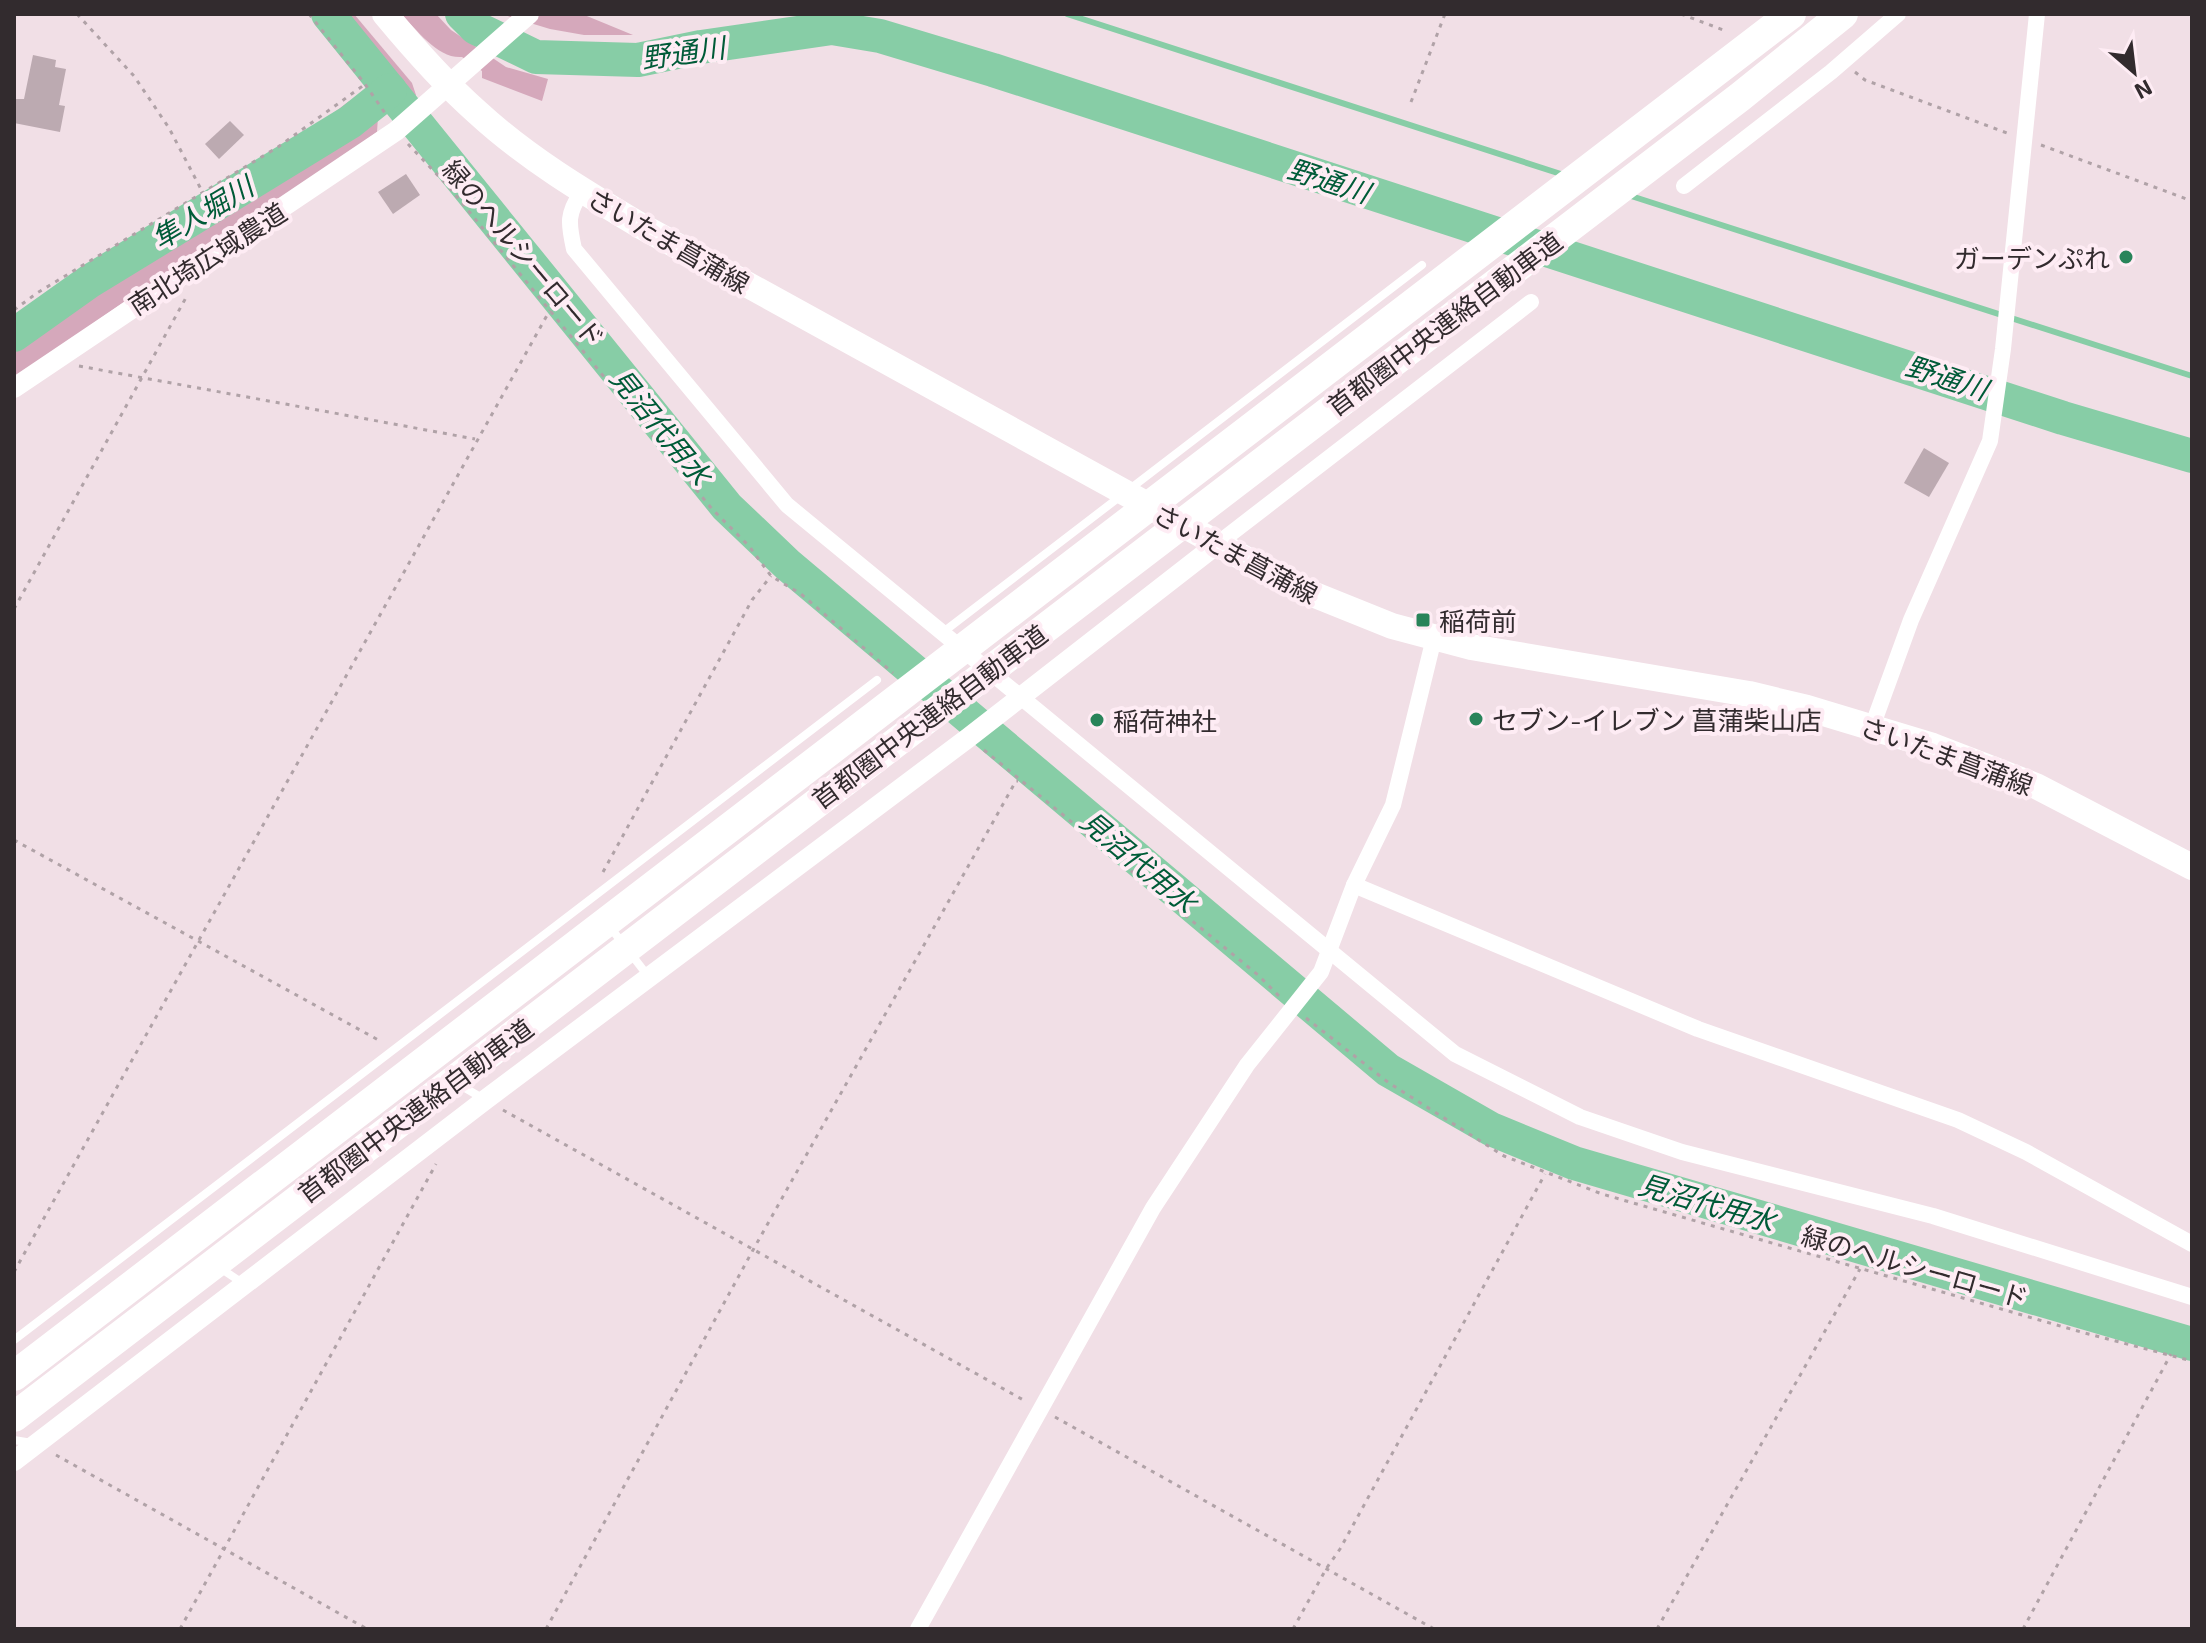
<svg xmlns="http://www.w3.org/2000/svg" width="2206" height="1643" viewBox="0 0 2206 1643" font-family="'Exo 2','Noto Sans JP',sans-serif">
	<rect width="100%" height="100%" fill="#f1dfe6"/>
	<g fill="#d5a8bb">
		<polygon points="341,14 354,14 412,83 416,95 412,102"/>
		<path d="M401,14h35l15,16 55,37 42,12 -6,22 -60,-23v-7l-20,-14c-24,2 -45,-27 -61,-43z"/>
		<polygon points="501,14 582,14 633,35 584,35 550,29"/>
		<path d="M362,94l16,23 -1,15 -70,51 -79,46 -214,150v-35l80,-59 145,-85 71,-44 51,-38 2,-10h-7c-112,76 -232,141 -342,221v-12l36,-25 241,-147 57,-43z"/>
	</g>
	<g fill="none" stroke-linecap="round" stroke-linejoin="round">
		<g stroke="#87cda6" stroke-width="6">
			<polyline points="1067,14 1564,175"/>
			<polyline points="1628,195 2192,376"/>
		</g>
		<g stroke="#87cda6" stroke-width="34">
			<polyline points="328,14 727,507 788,565 1388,1070 1491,1129 1574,1163 2192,1344"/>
			<polyline points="462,14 476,28 536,57 638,60 701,47 832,28 880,36 993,70 2063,418 2192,456"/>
			<polyline points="14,335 90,281 350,122 390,90"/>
		</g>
	</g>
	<g fill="#bcaab1">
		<polygon points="33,55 56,60 55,67 66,69 59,105 65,106 60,132 14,123 14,99 24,99"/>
		<polygon points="230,121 244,135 219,159 205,144"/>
		<polygon points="406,174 420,195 393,214 378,192"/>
		<polygon points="1924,448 1949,463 1929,497 1904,483"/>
	</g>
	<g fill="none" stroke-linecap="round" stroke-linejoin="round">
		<g stroke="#b0a2a7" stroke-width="3" stroke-dasharray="4 6" stroke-linecap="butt">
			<polyline points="77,14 134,76 169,128 203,193"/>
			<polyline points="309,14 365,84 387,116"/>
			<polyline points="1681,14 1726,31"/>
			<polyline points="1855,72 1865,80 2007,133"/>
			<polyline points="1411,102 1445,14"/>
			<polyline points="408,144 449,187 712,509 749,546 771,576 801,594 893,673"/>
			<polyline points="2041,145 2192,201"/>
			<polyline points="14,310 37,293 278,147 364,85"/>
			<polyline points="79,366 475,439"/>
			<polyline points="14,609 188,294"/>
			<polyline points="984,750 1258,975 1279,996"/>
			<polyline points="14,840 382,1042"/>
			<polyline points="603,872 752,600 771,576"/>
			<polyline points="1306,1018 1389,1083 1504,1156 1602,1194 2081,1332 2192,1361"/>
			<polyline points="503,1110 1027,1402"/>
			<polyline points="14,1272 550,310"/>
			<polyline points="1055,1417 1434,1629"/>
			<polyline points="56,1455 367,1629"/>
			<polyline points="180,1629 436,1164"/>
			<polyline points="546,1629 753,1250 1016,781 1018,781"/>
			<polyline points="1293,1629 1326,1569 1340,1549 1545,1174"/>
			<polyline points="1657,1629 1860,1269"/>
			<polyline points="2023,1629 2171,1354"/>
		</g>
		<g stroke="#fff" stroke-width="8">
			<polyline points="942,633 1422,265"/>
			<polyline points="610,927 648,976"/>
			<polyline points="458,1084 484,1099"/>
			<polyline points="220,1268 244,1284"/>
			<polyline points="14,1340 877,680"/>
			<polyline points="14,1440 32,1443"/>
		</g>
		<g stroke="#fff" stroke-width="16">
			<polyline points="1684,186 1831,72 1898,14"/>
			<path d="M582,191c-15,23 -14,31 -8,58l213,256 668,549 125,63 102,35 251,64 259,81"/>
			<polyline points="1216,545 1531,302"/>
			<polyline points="1872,727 1911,620 1990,441 2003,349 2037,14"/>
			<polyline points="1354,885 1698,1029 1958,1120 2026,1152 2192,1244"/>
			<polyline points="918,1629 1153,1208 1247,1065 1321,972 1354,885 1393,805 1434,638"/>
		</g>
		<g stroke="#fff" stroke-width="20">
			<polyline points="14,388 396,131 529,14"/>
			<polyline points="14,1461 485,1100 968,738 1216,545"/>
		</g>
		<path stroke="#fff" stroke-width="26" d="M385,14c29,35 59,69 93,99 49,45 106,79 163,113l659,363 92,37 79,21 278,47 58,14 126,38 103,40 156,81"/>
		<g stroke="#fff" stroke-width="30">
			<polyline points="14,1376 1791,14"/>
			<polyline points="14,1417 1740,97 1843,14"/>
		</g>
	</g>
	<g fill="#29845a" stroke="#feecf4" stroke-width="3">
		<circle cx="2126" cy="257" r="8"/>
		<rect x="1415" y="612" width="16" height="16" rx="4"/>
		<circle cx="1476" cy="719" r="8"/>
		<circle cx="1097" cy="720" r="8"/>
	</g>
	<g text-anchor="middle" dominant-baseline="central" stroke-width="8" stroke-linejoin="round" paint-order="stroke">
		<g font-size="26" fill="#322b2e" stroke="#feecf4">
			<text transform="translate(669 240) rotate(30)">さいたま菖蒲線</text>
			<text transform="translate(524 253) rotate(50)">緑のヘルシーロード</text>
			<text transform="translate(207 258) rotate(-33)">南北埼広域農道</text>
			<text transform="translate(1444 323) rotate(-37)">首都圏中央連絡自動車道</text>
			<text transform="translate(1236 553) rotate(28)">さいたま菖蒲線</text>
			<text transform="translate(929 716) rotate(-37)">首都圏中央連絡自動車道</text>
			<text transform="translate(1947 755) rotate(20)">さいたま菖蒲線</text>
			<text transform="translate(415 1110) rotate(-37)">首都圏中央連絡自動車道</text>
			<text transform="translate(1915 1266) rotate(16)">緑のヘルシーロード</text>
		</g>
		<g font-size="26" fill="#322b2e" stroke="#feecf4" text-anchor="start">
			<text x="2110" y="257" text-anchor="end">ガーデンぷれ</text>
			<text x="1439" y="620">稲荷前</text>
			<text x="1492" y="719">セブン-イレブン 菖蒲柴山店</text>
			<text x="1113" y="720">稲荷神社</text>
		</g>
		<g font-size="28" font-style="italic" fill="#005b38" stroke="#feecf4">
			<text transform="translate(683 52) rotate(-8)">野通川</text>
			<text transform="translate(1329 180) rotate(18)">野通川</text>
			<text transform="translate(202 212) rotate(-31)">隼人堀川</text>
			<text transform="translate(1947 377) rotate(18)">野通川</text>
			<text transform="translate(661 426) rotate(51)">見沼代用水</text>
			<text transform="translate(1139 861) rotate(40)">見沼代用水</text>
			<text transform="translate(1707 1202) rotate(16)">見沼代用水</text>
		</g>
	</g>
	<rect width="2206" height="1643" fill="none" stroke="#322b2e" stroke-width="32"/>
	<g transform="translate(2134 72) rotate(152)" stroke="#feecf4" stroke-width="6" paint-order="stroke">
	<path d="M0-6L14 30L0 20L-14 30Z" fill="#322b2e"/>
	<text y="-12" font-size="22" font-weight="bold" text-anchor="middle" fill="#322b2e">N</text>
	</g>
</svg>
